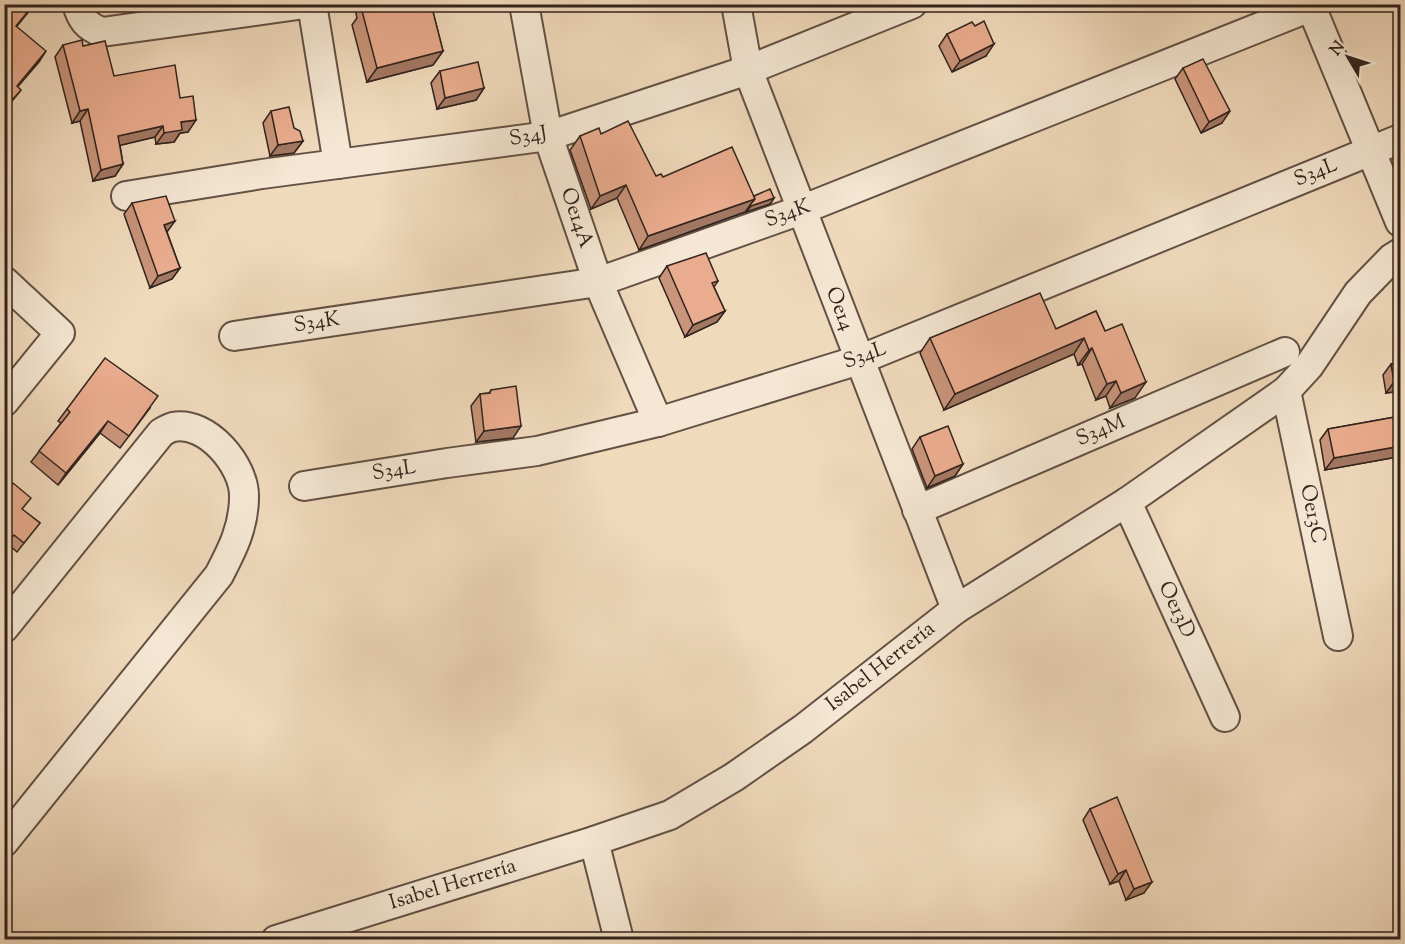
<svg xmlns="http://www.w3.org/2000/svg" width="1405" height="944" viewBox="0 0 1405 944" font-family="'Sorts Mill Goudy',serif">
	<rect width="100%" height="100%" fill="#f0dabc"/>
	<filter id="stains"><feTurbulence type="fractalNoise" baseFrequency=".00333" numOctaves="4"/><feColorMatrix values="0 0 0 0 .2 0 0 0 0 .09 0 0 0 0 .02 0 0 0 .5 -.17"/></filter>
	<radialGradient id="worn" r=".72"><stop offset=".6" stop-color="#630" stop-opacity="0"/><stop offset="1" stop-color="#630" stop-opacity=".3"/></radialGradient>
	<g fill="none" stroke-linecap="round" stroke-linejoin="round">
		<g stroke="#625145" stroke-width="32">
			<g id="minor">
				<path d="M77,4c4,15 10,23 25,28l203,-28"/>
				<polyline points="312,4 338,164"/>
				<polyline points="524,4 548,136 598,282 658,422"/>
				<polyline points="736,4 748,70 956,609"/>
				<polyline points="1310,4 1400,222"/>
				<polyline points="126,196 262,174 548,136 748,70 912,4"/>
				<polyline points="4,281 60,333 4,402"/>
				<polyline points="234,336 598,282 801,210 1318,4"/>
				<polyline points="1286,391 1338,636"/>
				<polyline points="304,486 447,463 537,451 658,422 859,360 1400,139"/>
				<polyline points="1127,502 1225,717"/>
				<polyline points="917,510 1285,352"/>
				<path d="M4,628l157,-195c3,-2 8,-5 12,-6 34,-7 72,39 71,70 0,30 -12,53 -25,78l-215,267"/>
				<polyline points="594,841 619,940"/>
				<polyline points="276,940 594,841 670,815 734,777 803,729 956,609 1127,502 1286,391 1309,366 1358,293 1392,258 1400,253"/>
			</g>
		</g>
		<use href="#minor" stroke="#f5e7d3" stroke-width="28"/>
	</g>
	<g fill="#c8947a" stroke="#33231d" stroke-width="1.5">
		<polygon points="354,4 431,4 443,51 433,65 367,82 352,25 357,18"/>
		<polygon points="947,34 986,56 952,72 939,46"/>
		<polygon points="63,45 83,46 114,76 180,98 188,132 180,133 174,142 156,144 155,137 120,145 123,164 115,176 93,181 80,121 72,123 55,57"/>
		<polygon points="1183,68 1222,123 1201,133 1175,79"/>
		<polygon points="440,71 484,88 476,100 437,109 431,83"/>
		<polygon points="271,111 294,128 303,141 294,153 270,156 263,123"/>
		<polygon points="601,134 656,176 754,196 774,198 770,204 746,212 746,211 745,212 639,250 617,198 591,209 570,150 580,136"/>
		<polygon points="132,203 167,232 180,268 172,279 150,288 124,214"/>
		<polygon points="667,266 718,281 714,287 725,311 717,322 685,337 659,278"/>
		<polygon points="1096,311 1135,398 1110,408 1106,396 1096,400 1082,364 1078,365 1074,354 944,410 920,353 930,338 1056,329"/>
		<polygon points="1391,364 1401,391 1386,393 1383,375"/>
		<polygon points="491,390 513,438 476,442 471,406 480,394 489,393"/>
		<polygon points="150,408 120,448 100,433 58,485 31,462 61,423 58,421 67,409"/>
		<polygon points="1401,416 1401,472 1399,472 1397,457 1325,470 1320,440 1328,429"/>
		<polygon points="920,437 963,464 955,476 927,488 912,449"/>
		<polygon points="23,510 40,523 17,552 8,544"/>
		<polygon points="1090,809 1144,893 1126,900 1119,881 1110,884 1083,820"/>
	</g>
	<g fill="#a37863" stroke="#33231d" stroke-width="1.5">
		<polygon points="34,4 35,4 9,36 16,26"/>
		<polygon points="994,44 986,56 952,72 960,61"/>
		<polygon points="46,51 39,62 9,97 17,86"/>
		<polygon points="443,51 433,65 367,82 377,68"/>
		<polygon points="484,88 476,100 437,109 445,98"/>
		<polygon points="21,90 13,100 4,111 4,109"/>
		<polygon points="88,109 80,121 72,123 80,111"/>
		<polygon points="1230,111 1222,123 1201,133 1209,122"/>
		<polygon points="196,120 188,132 180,133 174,142 156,144 164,133 181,122"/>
		<polygon points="163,126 155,137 109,148 118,136"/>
		<polygon points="303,141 294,153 270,156 278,145"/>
		<polygon points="123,164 115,176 93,181 101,170"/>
		<polygon points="626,185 617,198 591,209 600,196"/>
		<polygon points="774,198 770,204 746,212 751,206"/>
		<polygon points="755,199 745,212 639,250 648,236"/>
		<polygon points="175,221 167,232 164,225"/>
		<polygon points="180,268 172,279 150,288 158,276"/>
		<polygon points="725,311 717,322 685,337 693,325"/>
		<polygon points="1084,338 1074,354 944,410 955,394"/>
		<polygon points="1092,348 1082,364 1078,365 1089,350"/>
		<polygon points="1116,381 1106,396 1096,400 1107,384"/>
		<polygon points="1401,381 1401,391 1386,393 1394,382"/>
		<polygon points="1146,382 1135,398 1110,408 1121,393"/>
		<polygon points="108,421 100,433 58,485 66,473"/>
		<polygon points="521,426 513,438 476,442 484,431"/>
		<polygon points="1401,446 1401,452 1397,457 1325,470 1334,458"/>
		<polygon points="963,464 955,476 927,488 935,476"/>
		<polygon points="1126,870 1119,881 1110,884 1118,874"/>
		<polygon points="1152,882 1144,893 1126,900 1134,889"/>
	</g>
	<g fill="#e9ac8e" stroke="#33231d" stroke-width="1.5">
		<polygon points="4,4 34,4 16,26 46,51 17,86 21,90 4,109"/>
		<polygon points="367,4 431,4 443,51 377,68 362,11 368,9"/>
		<polygon points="984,21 994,44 960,61 947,34 972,22 975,26"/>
		<polygon points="82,40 83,46 105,41 114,76 175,65 180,98 193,96 196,120 181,122 182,130 164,133 163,126 118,136 123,164 101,170 88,109 80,111 63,45"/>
		<polygon points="1203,59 1230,111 1209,122 1183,68"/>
		<polygon points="478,62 484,88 445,98 440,71"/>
		<polygon points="289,107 294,128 300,131 303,141 278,145 271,111"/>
		<polygon points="628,121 656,176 661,174 663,177 732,147 755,199 648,236 626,185 600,196 580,136 599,128 601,134"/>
		<polygon points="770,189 774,198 751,206 750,205 755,199 754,196"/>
		<polygon points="166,196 175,221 164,225 180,268 158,276 132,203"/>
		<polygon points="706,253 718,281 712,283 725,311 693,325 667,266"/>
		<polygon points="1040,293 1056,329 1096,311 1105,331 1122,324 1146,382 1121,393 1116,381 1107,384 1092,348 1089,350 1084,338 955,394 930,338"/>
		<polygon points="105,358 158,396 129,436 108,421 66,473 39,451 70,412 67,409"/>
		<polygon points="1401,362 1401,381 1394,382 1391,364"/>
		<polygon points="516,386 521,426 484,431 480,394 490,393 491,390"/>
		<polygon points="1401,416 1401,446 1334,458 1328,429"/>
		<polygon points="948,426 963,464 935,476 920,437"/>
		<polygon points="13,483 31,498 22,509 40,523 24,543 14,535 4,547 4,494"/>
		<polygon points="1117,797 1152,882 1134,889 1126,870 1118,874 1090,809"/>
		<polygon points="304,935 305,939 285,939"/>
		<polygon points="1269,937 1270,939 1262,939"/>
	</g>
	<g text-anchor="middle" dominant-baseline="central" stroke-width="4.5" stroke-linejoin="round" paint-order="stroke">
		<g font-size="21" fill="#33231d" stroke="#f5e7d3">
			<text transform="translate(528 137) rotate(-9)">S34J</text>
			<text transform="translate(1316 173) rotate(-22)">S34L</text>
			<text transform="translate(788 214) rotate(-20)">S34K</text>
			<text transform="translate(576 218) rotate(71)">Oe14A</text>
			<text transform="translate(839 309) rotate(69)">Oe14</text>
			<text transform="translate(317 323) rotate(-9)">S34K</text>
			<text transform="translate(865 356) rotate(-20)">S34L</text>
			<text transform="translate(1101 431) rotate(-23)">S34M</text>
			<text transform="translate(394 471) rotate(-9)">S34L</text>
			<text transform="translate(1312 514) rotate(78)">Oe13C</text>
			<text transform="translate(1176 610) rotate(65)">Oe13D</text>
			<text transform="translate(881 667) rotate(-38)">Isabel Herrería</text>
			<text transform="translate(453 885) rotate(-17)">Isabel Herrería</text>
		</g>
	</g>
	<rect width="1405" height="944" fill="none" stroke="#f0dabc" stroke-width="24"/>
	<rect x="6" y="6" width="1393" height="932" fill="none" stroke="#33231d" stroke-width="3"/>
	<rect x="12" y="12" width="1381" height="920" fill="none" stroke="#33231d" stroke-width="1.5"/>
	<g transform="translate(1348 57) rotate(309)" stroke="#f5e7d3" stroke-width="4.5" paint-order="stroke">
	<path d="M0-4.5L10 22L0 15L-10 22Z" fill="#33231d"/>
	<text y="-9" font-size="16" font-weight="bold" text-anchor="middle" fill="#33231d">N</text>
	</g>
	<rect width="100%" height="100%" filter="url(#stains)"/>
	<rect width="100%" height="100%" fill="url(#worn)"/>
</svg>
